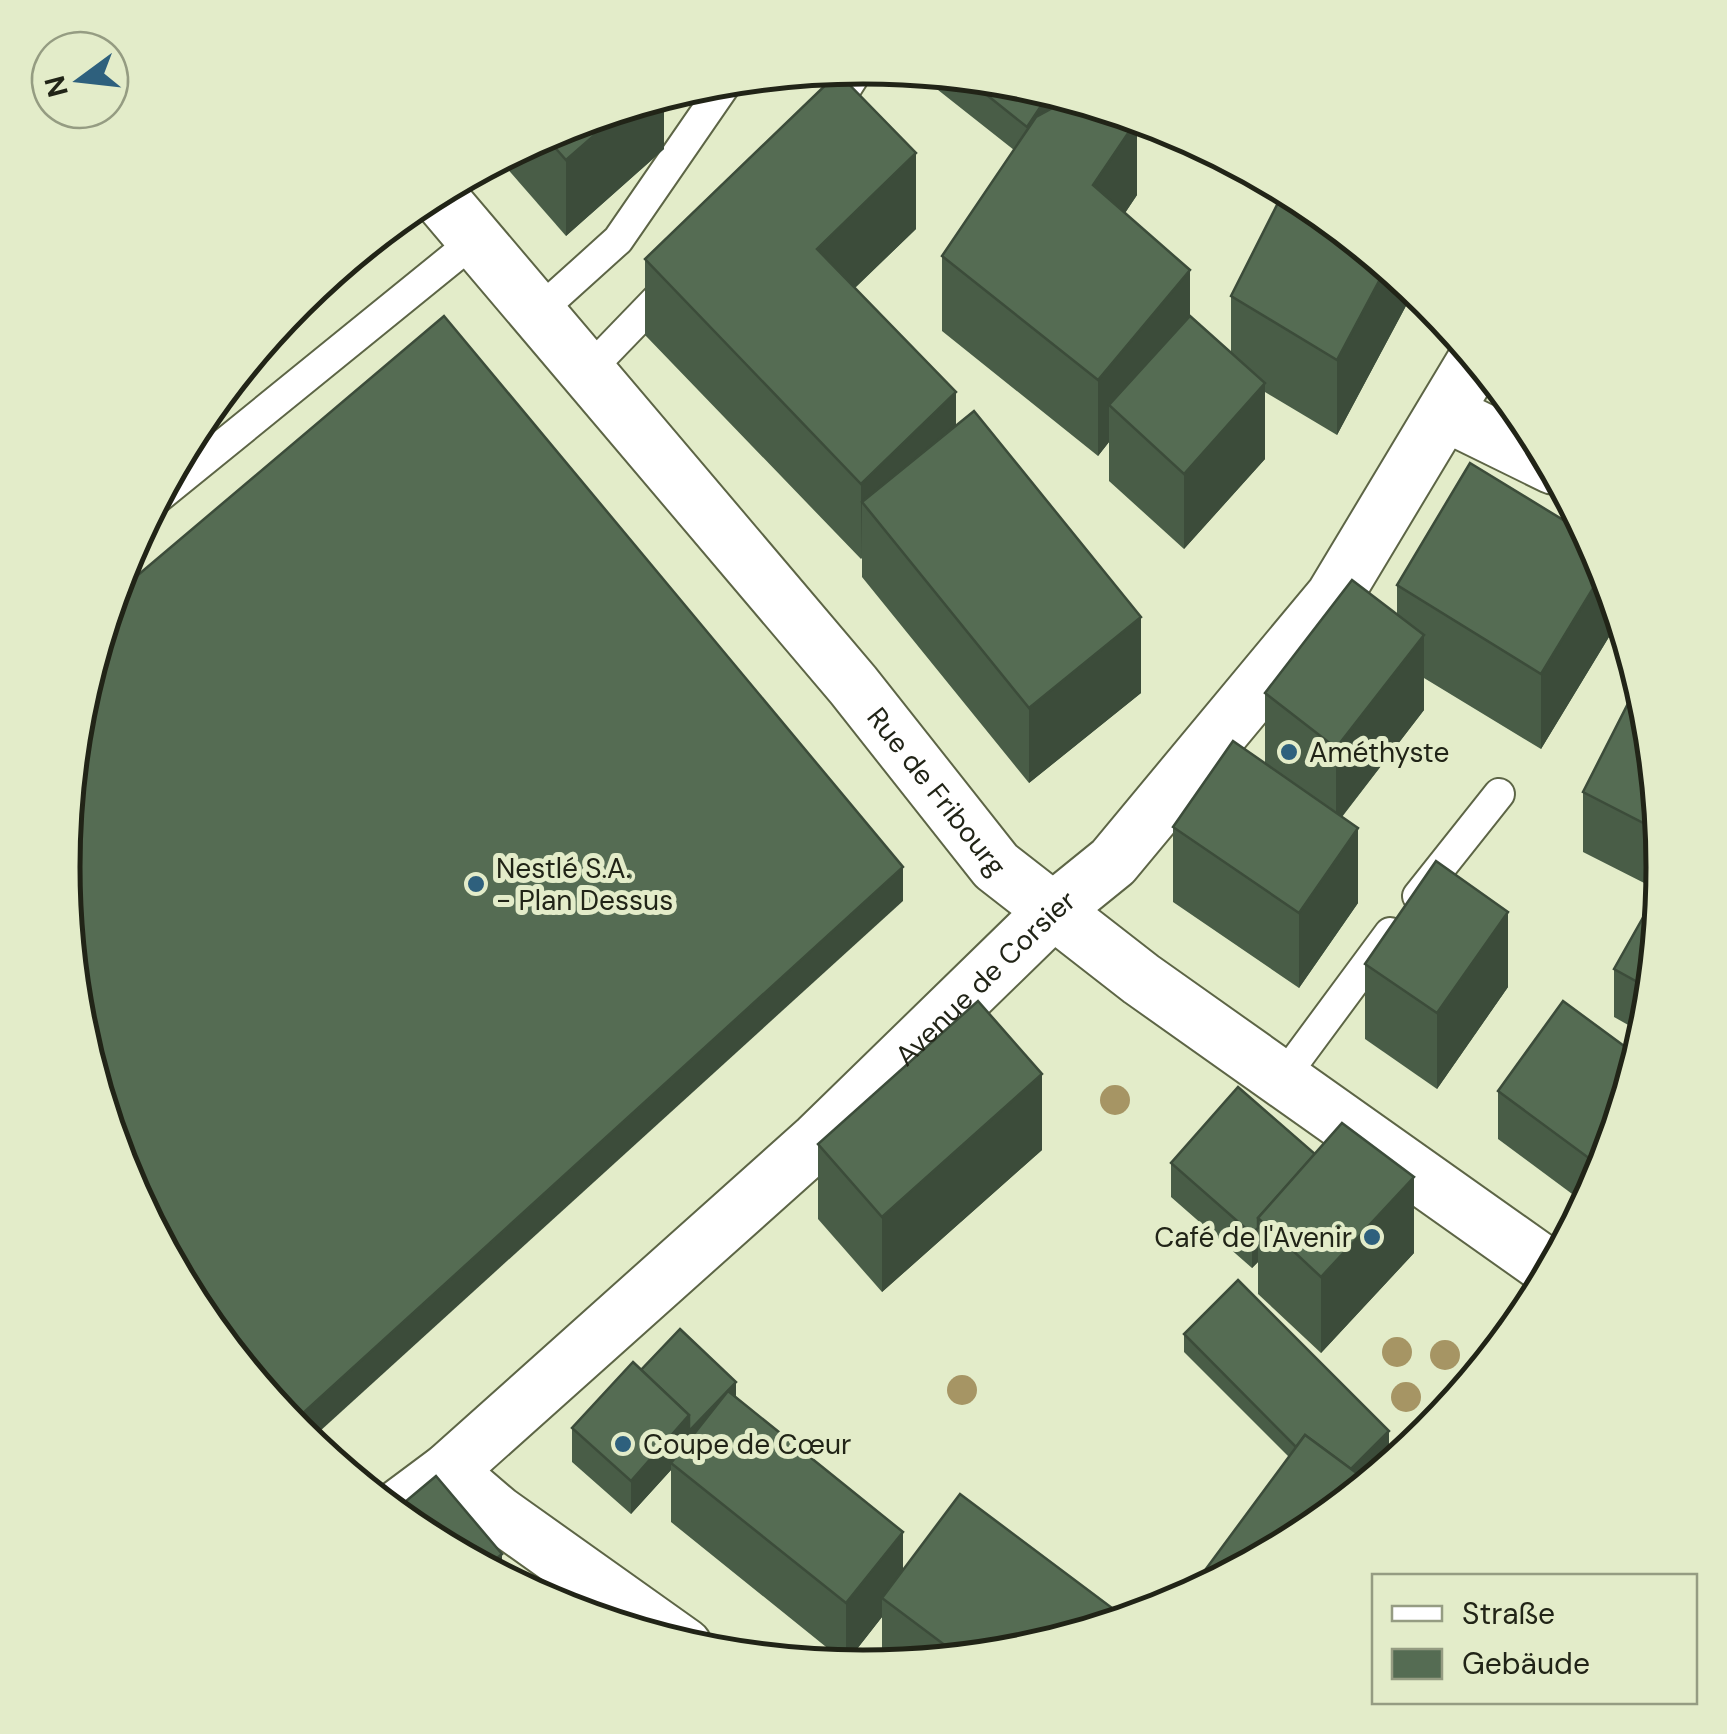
<svg xmlns="http://www.w3.org/2000/svg" width="1727" height="1734" viewBox="0 0 1727 1734" font-family="'DM Sans',sans-serif">
	<rect width="100%" height="100%" fill="#e3ecc9"/>
	<g fill="none" stroke-linecap="round" stroke-linejoin="round">
		<g stroke="#5d6546" stroke-width="34">
			<g id="lane">
				<polyline points="829,115 860,66"/>
				<polyline points="537,313 618,240 729,79"/>
				<polyline points="587,372 672,284"/>
				<polyline points="156,499 475,240"/>
				<polyline points="1418,896 1499,794"/>
				<polyline points="1282,1079 1390,933"/>
			</g>
		</g>
		<g stroke="#5d6546" stroke-width="59">
			<g id="street">
				<path id="s1" d="M435,192l418,493 143,181 145,113 411,291"/>
				<polyline points="1447,414 1553,466"/>
				<polyline points="448,1471 497,1513 684,1646"/>
				<path id="s2" d="M393,1512l55,-41 370,-331 237,-231 58,-47 221,-266 143,-238"/>
			</g>
		</g>
		<use href="#lane" stroke="#fff" stroke-width="30"/>
		<use href="#street" stroke="#fff" stroke-width="55"/>
	</g>
	<g fill="#a69564">
		<circle cx="1115" cy="1100" r="15"/>
		<circle cx="1397" cy="1352" r="15"/>
		<circle cx="1445" cy="1355" r="15"/>
		<circle cx="962" cy="1390" r="15"/>
		<circle cx="1406" cy="1397" r="15"/>
	</g>
	<g fill="#495d47">
		<polygon points="914,71 1020,82 1137,195 1125,213 1190,316 1231,352 1231,296 1415,289 1337,435 1265,392 1265,459 1184,549 1109,481 1109,442 1098,456 942,331 942,256 1014,150"/>
		<polygon points="664,95 664,149 566,236 498,158 558,127"/>
		<polygon points="916,229 855,288 956,425 1141,693 1029,783 862,577 862,558 861,559 645,335 645,259"/>
		<polygon points="1397,585 1615,598 1615,627 1541,749 1424,678 1424,710 1342,817 1358,903 1299,988 1173,902 1173,827 1265,763 1265,693 1397,614"/>
		<polygon points="1649,711 1664,868 1649,1024 1646,1035 1614,1017 1614,969 1658,890 1583,852 1583,792"/>
		<polygon points="1365,964 1508,987 1437,1089 1365,1039"/>
		<polygon points="1639,1057 1603,1174 1587,1205 1498,1139 1498,1091"/>
		<polygon points="818,1144 1042,1150 882,1292 818,1219"/>
		<polygon points="1171,1163 1414,1253 1321,1353 1258,1294 1258,1262 1252,1268 1171,1197"/>
		<polygon points="1184,1334 1389,1449 1361,1477 1289,1457 1184,1352"/>
		<polygon points="641,1370 736,1397 903,1570 1019,1653 882,1666 882,1617 846,1663 671,1522 671,1470 631,1514 572,1462 572,1428"/>
	</g>
	<g fill="#3c4c3a">
		<polygon points="1051,91 1070,97 1027,160 1027,127"/>
		<polygon points="664,95 664,149 566,236 566,160 629,105"/>
		<polygon points="1137,120 1137,195 1093,261 1093,185"/>
		<polygon points="916,153 916,229 817,324 817,249"/>
		<polygon points="1387,266 1415,289 1337,435 1337,360"/>
		<polygon points="1190,270 1190,346 1109,405 1109,442 1098,456 1098,380"/>
		<polygon points="1265,383 1265,459 1184,549 1184,474"/>
		<polygon points="956,392 956,468 862,502 861,559 861,484"/>
		<polygon points="1606,567 1615,598 1615,627 1541,749 1541,674"/>
		<polygon points="1141,617 1141,693 1029,783 1029,708"/>
		<polygon points="1424,635 1424,710 1336,824 1336,748"/>
		<polygon points="1358,828 1358,903 1299,988 1299,913"/>
		<polygon points="903,867 903,901 308,1442 297,1433 290,1425"/>
		<polygon points="1508,912 1508,987 1437,1089 1437,1013"/>
		<polygon points="1042,1074 1042,1150 882,1292 882,1217"/>
		<polygon points="1414,1177 1414,1253 1321,1353 1321,1277"/>
		<polygon points="1258,1228 1258,1262 1252,1268 1252,1234"/>
		<polygon points="736,1382 736,1400 671,1463 671,1470 631,1514 631,1481 689,1415"/>
		<polygon points="1389,1431 1389,1449 1334,1503 1334,1486"/>
		<polygon points="903,1532 903,1591 882,1598 882,1617 846,1663 846,1603"/>
		<polygon points="502,1554 502,1578 485,1568"/>
	</g>
	<g fill="#556c53" stroke="#3c4c3a" stroke-width="2.5">
		<polygon points="838,73 916,153 817,249 956,392 861,484 645,259"/>
		<polygon points="963,76 1020,82 1051,91 1027,127"/>
		<polygon points="1060,94 1073,97 1049,110"/>
		<polygon points="1073,97 1128,114 1137,120 1093,185 1190,270 1098,380 942,256 1036,117"/>
		<polygon points="629,105 566,160 543,134 558,127"/>
		<polygon points="1285,189 1309,201 1387,266 1337,360 1231,296"/>
		<polygon points="444,316 903,867 290,1425 197,1312 123,1173 78,1023 62,867 78,710 112,597"/>
		<polygon points="1190,316 1265,383 1184,474 1109,405"/>
		<polygon points="974,411 1141,617 1029,708 862,502"/>
		<polygon points="1470,463 1591,537 1604,561 1606,567 1541,674 1397,585"/>
		<polygon points="1352,580 1424,635 1336,748 1265,693"/>
		<polygon points="1640,680 1649,711 1661,832 1583,792"/>
		<polygon points="1233,741 1358,828 1299,913 1173,827"/>
		<polygon points="1436,861 1508,912 1437,1013 1365,964"/>
		<polygon points="1663,882 1652,990 1614,969"/>
		<polygon points="978,1001 1042,1074 882,1217 818,1144"/>
		<polygon points="1563,1001 1639,1057 1605,1170 1498,1091"/>
		<polygon points="1238,1087 1315,1154 1258,1218 1258,1228 1252,1234 1171,1163"/>
		<polygon points="1342,1123 1414,1177 1321,1277 1258,1218"/>
		<polygon points="1238,1280 1389,1431 1351,1469 1305,1435 1296,1447 1184,1334"/>
		<polygon points="680,1329 736,1382 689,1431 689,1415 641,1370"/>
		<polygon points="633,1362 689,1415 631,1481 572,1428"/>
		<polygon points="728,1391 903,1532 846,1603 671,1463"/>
		<polygon points="1305,1435 1370,1483 1308,1533 1183,1600"/>
		<polygon points="436,1476 502,1554 485,1568 418,1533 393,1512"/>
		<polygon points="960,1494 1128,1620 1019,1653 962,1658 882,1598"/>
		<polygon points="533,1588 541,1598 528,1591"/>
	</g>
	<g fill="#2e607d" stroke="#e3ecc9" stroke-width="4">
		<circle cx="1289" cy="752" r="10"/>
		<circle cx="476" cy="884" r="10"/>
		<circle cx="1372" cy="1237" r="10"/>
		<circle cx="623" cy="1444" r="10"/>
	</g>
	<g text-anchor="middle" dominant-baseline="central" stroke-width="10" stroke-linejoin="round" paint-order="stroke">
		<g font-size="28" fill="#212417" stroke="#e3ecc9" text-anchor="start">
			<text x="1309" y="752">Améthyste</text>
			<text x="496" y="868">Nestlé S.A.<tspan x="496" dy="32">- Plan Dessus</tspan></text>
			<text x="1352" y="1237" text-anchor="end">Café de l'Avenir</text>
			<text x="643" y="1444">Coupe de Cœur</text>
		</g>
		<g font-size="28" fill="#212417" stroke="#e3ecc9">
			<text stroke="none"><textPath href="#s1" startOffset="782">Rue de Fribourg</textPath></text>
			<text stroke="none"><textPath href="#s2" startOffset="798">Avenue de Corsier</textPath></text>
		</g>
	</g>
	<path d="M0 0H1727V1734H0ZM80 867a783 783 0 1 1 1566 0a783 783 0 1 1-1566 0Z" fill="#e3ecc9" fill-rule="evenodd"/>
	<path fill="none" stroke="#212417" stroke-width="5" d="M80 867a783 783 0 1 1 1566 0a783 783 0 1 1-1566 0Z"/>
	<rect x="1372" y="1574" width="325" height="130" fill="#e3ecc9" stroke="#959c82" stroke-width="2.5"/>
	<rect x="1392" y="1606" width="50" height="15" fill="#ffffff" stroke="#959c82" stroke-width="2.5"/>
	<text x="1462" y="1624" font-size="30" fill="#212417">Straße</text>
	<rect x="1392" y="1649" width="50" height="30" fill="#556c53" stroke="#959c82" stroke-width="2.5"/>
	<text x="1462" y="1674" font-size="30" fill="#212417">Gebäude</text>
	<g transform="translate(80 80) rotate(255)"><circle r="48" fill="#e3ecc9" stroke="#959c82" stroke-width="2.5"/>
	<path d="M0-8L18 38L0 25L-18 38Z" fill="#2e607d"/>
	<text y="-15" font-size="28" font-weight="bold" text-anchor="middle" fill="#212417">N</text>
	</g>
</svg>
